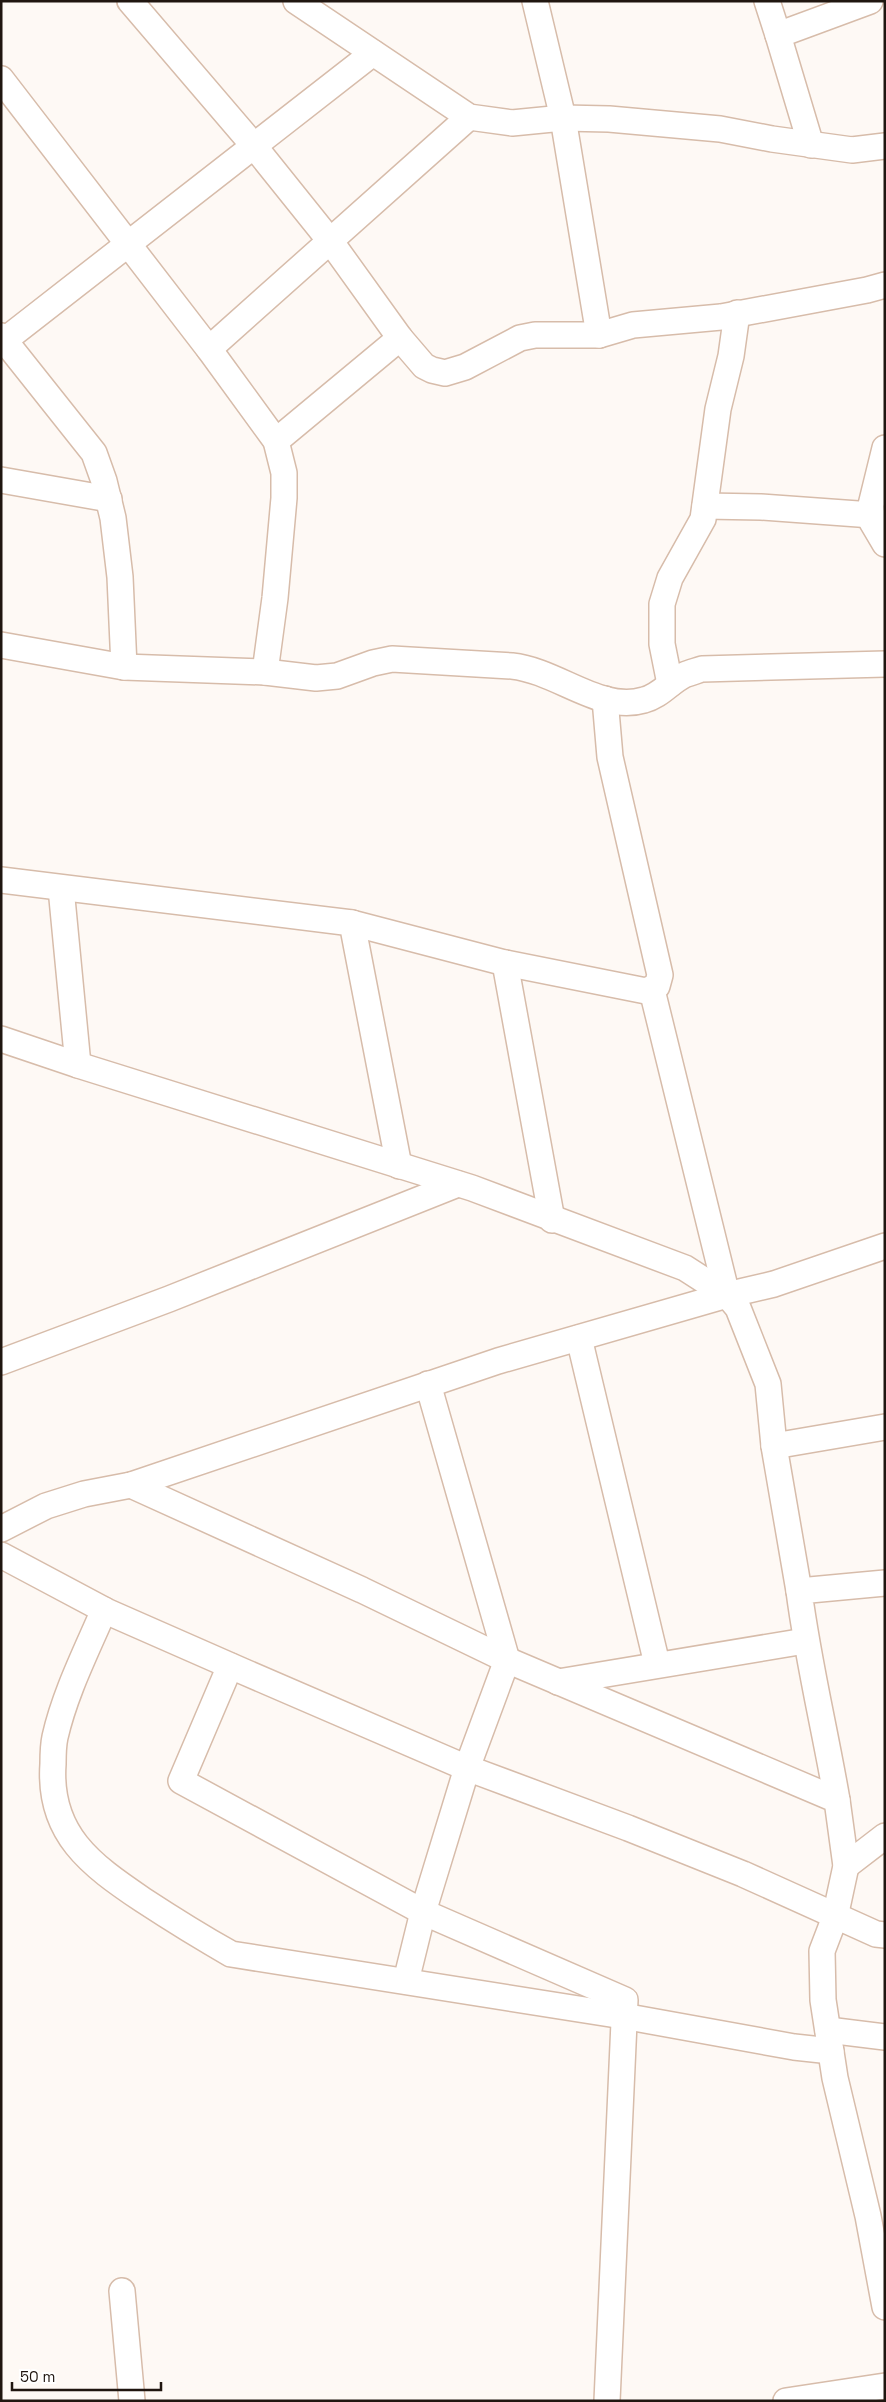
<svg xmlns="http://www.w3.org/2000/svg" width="886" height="2402" viewBox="0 0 886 2402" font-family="'Space Grotesk',sans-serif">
	<rect width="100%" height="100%" fill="#fef9f5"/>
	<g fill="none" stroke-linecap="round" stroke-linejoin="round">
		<g stroke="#d7bcaa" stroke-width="28">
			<g id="minor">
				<polyline points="130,1 254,146 331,242 400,338 424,366 432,370 445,373 465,367 520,338 535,335 599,335 633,325 721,317 867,290 885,285"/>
				<polyline points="296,1 469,117 512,123 563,118 609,119 720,129 772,139 852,150 885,146"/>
				<polyline points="535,1 563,118 599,335"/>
				<polyline points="767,1 778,35"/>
				<polyline points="1,79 209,349 276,441 284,473 284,498 275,598 265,672"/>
				<polyline points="811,145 778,35 870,1"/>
				<polyline points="1,336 94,453 104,481 113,518 120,577 124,667"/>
				<polyline points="5,340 373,53"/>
				<polyline points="209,349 469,117"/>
				<polyline points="276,441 400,338"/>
				<polyline points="885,448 871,505 872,522 885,544"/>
				<polyline points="1,480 109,499"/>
				<polyline points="705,506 761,507 872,515"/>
				<path d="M1,645l123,22 141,5 51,6 21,-2 36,-13 19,-4 120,7c46,5 88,47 132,34 16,-4 26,-18 40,-25 5,-2 12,-4 18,-6l183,-5"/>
				<polyline points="670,684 662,644 662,604 670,578 703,519 718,409 731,356 737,313"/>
				<polyline points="1,880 352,923 399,1166"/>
				<polyline points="61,888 78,1065"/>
				<polyline points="352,923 505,963 646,991 657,986 660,975 610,757 605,699"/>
				<polyline points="505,963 552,1220"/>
				<polyline points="652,990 727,1295 738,1308 768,1384 774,1446 799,1591"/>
				<polyline points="1,1039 78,1065 472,1188 685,1268 727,1295 774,1284 885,1246"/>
				<polyline points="579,1338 657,1664"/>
				<polyline points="1,1362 169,1299 458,1184"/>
				<polyline points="774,1446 885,1427"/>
				<polyline points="131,1485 362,1590 507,1660 837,1800 846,1866 835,1917 822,1951 823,2000 835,2078 868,2216 885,2307"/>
				<polyline points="1,1529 46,1506 84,1494 131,1485 498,1361 727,1295"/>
				<polyline points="1,1555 108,1612 240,1670 467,1768 628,1828 743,1874 876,1934 885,1935"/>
				<path d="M104,1610c-18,42 -39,83 -49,127 -2,9 -2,18 -2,27 -5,70 38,101 90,136 29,19 58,37 88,54l392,62 171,31 37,4"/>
				<polyline points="230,1666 181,1781 423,1912 625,2000 607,2401"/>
				<polyline points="558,1682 805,1641"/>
				<path d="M837,1800c-12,-70 -29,-139 -38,-209l86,-8"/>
				<polyline points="846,1866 885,1836"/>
				<polyline points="406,1981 423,1912 467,1768 507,1660 428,1384"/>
				<polyline points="828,2030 885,2037"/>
				<polyline points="122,2291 132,2401"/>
				<polyline points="786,2401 885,2386"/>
			</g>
		</g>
		<use href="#minor" stroke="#fff" stroke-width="25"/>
	</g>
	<rect width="886" height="2402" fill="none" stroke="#201610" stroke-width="5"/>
	<path d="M12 2382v8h149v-8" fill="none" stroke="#201610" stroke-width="2.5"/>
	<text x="20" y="2382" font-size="15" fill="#201610" stroke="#ffffff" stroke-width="4" paint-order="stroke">50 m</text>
</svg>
